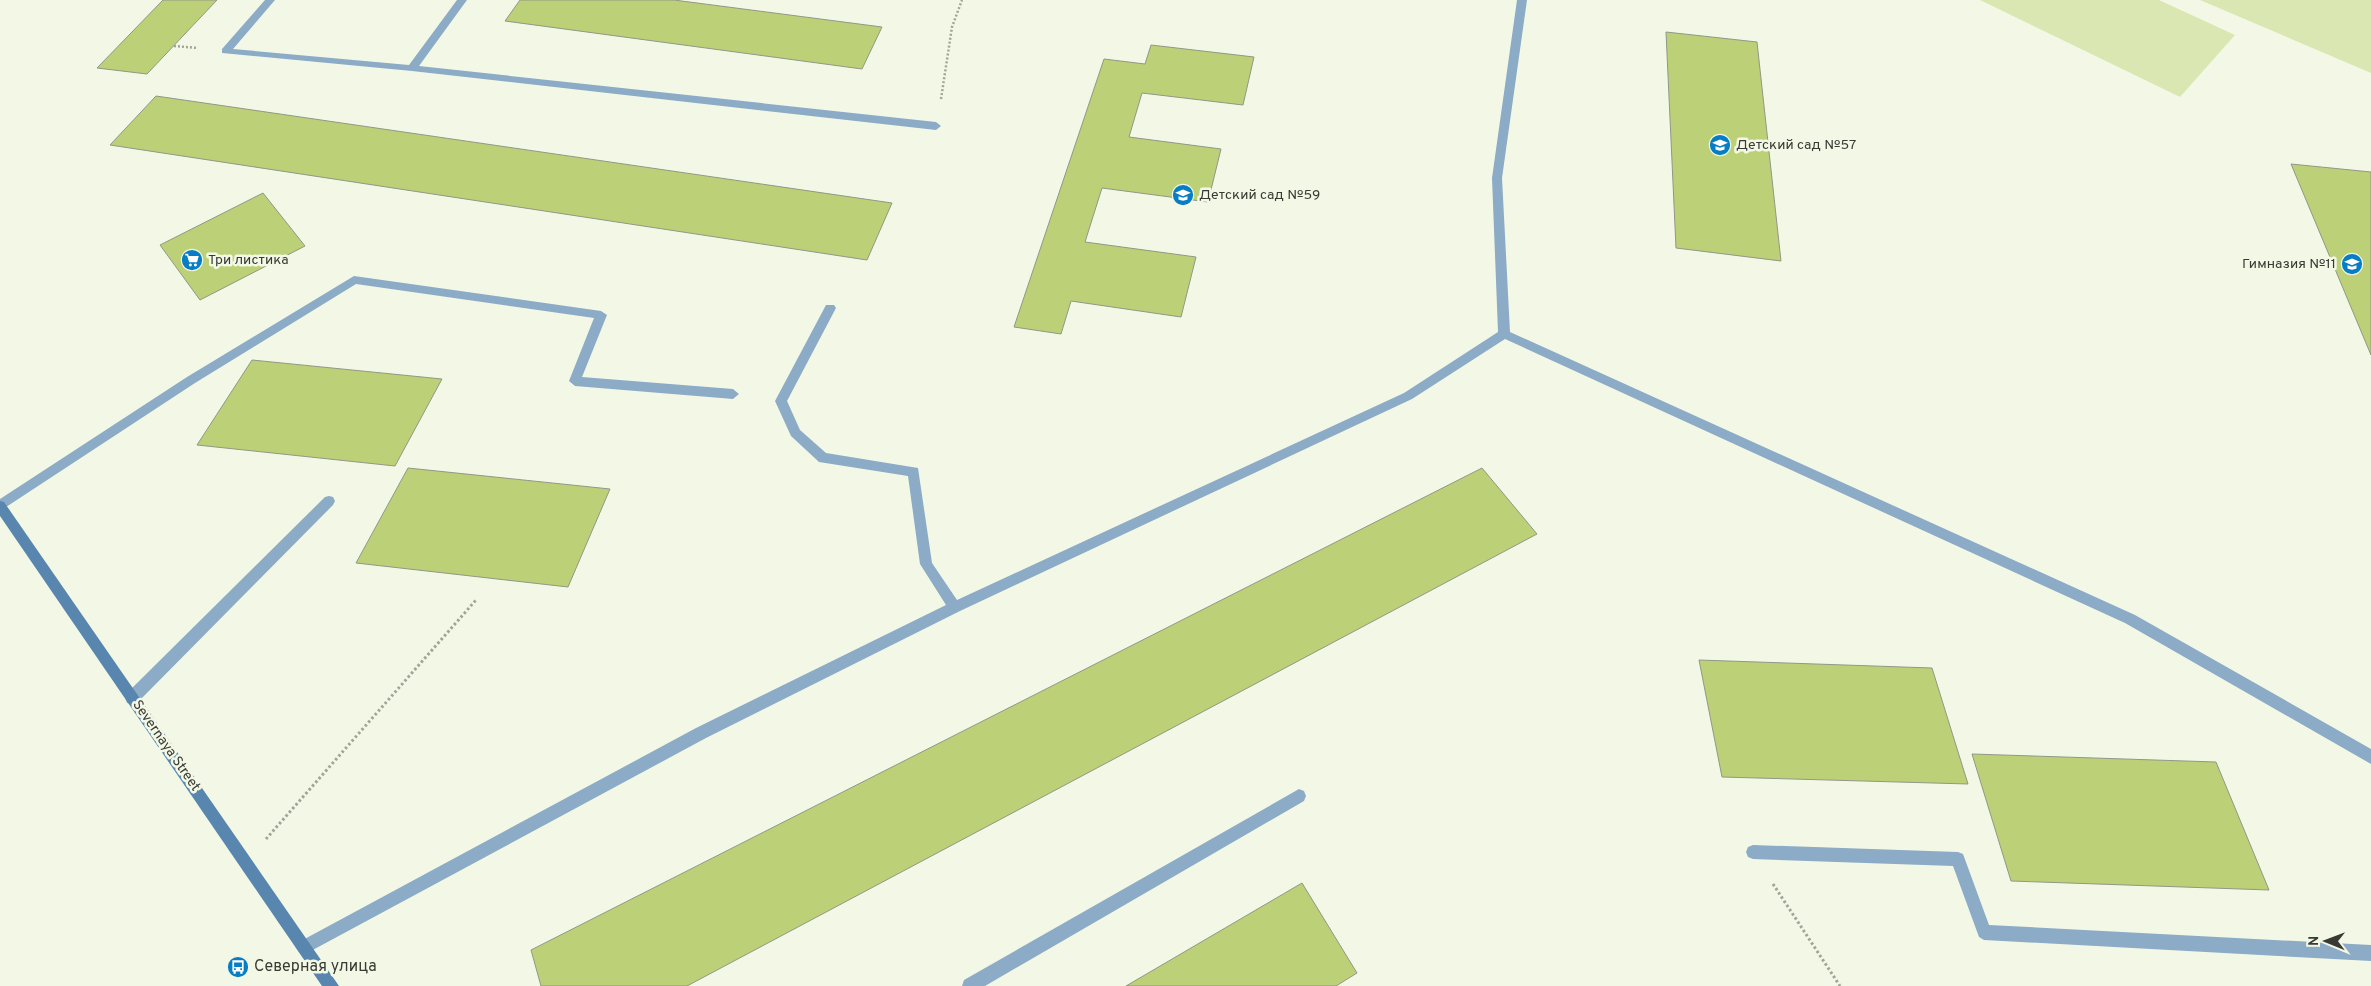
<svg xmlns="http://www.w3.org/2000/svg" width="2371" height="986" viewBox="0 0 2371 986" font-family="Overpass,sans-serif">
	<rect width="100%" height="100%" fill="#f3f8e6"/>
	<g fill="#dae7b2">
		<polygon points="1980,0 2159,0 2235,35 2180,97"/>
		<polygon points="2200,0 2371,0 2371,73"/>
	</g>
	<g fill="#bcd077" stroke="#929786">
		<polygon points="163,0 217,0 147,74 97,68"/>
		<polygon points="520,0 674,0 882,27 862,69 505,21"/>
		<polygon points="1666,32 1757,42 1781,261 1676,248"/>
		<polygon points="1151,45 1254,57 1243,105 1142,93 1129,137 1221,149 1208,202 1102,188 1085,242 1196,257 1181,317 1071,301 1061,334 1014,327 1104,59 1145,64"/>
		<polygon points="156,96 892,203 867,260 110,145"/>
		<polygon points="2291,164 2371,172 2371,355"/>
		<polygon points="263,193 305,246 200,300 160,245"/>
		<polygon points="252,360 442,379 395,466 197,445"/>
		<polygon points="408,468 610,489 568,587 356,563"/>
		<polygon points="1482,468 1537,534 687,986 541,986 531,950"/>
		<polygon points="1699,660 1932,668 1968,784 1722,777"/>
		<polygon points="1972,754 2216,762 2269,890 2011,881"/>
		<polygon points="1302,883 1357,973 1336,986 1126,986"/>
	</g>
	<g fill="none" stroke-linecap="round" stroke-linejoin="round">
		<g stroke="#a1a597" stroke-width="2.5" stroke-dasharray="2 2" stroke-linecap="butt">
			<polyline points="174,46 198,48"/>
			<polyline points="941,99 952,27 962,0"/>
		</g>
		<g stroke="#a1a597" stroke-width="3" stroke-dasharray="2.5 2.5" stroke-linecap="butt">
			<polyline points="266,839 476,600"/>
			<polyline points="1773,884 1840,986"/>
		</g>
		<g fill="#8cabc6" fill-rule="evenodd">
			<polygon points="265,0 275,0 233,49 409,65 457,0 467,0 419,66 936,122 941,126 936,130 412,71 222,53 222,49"/>
			<polygon points="1517,0 1527,0 1502,178 1510,332 2135,615 2371,749 2371,764 2125,623 1505,339 1412,399 960,611 706,738 309,952 304,955 299,952 296,947 299,942 696,728 946,605 920,564 908,476 819,462 791,436 775,401 826,305 834,305 836,308 787,401 800,430 826,453 918,468 932,563 957,600 1404,393 1498,332 1492,178"/>
			<polygon points="354,276 601,311 607,315 582,377 733,389 739,394 733,399 575,386 569,381 594,318 356,284 195,383 0,511 0,499 187,377"/>
			<polygon points="329,496 333,497 335,501 333,505 137,703 132,704 127,703 125,698 127,693 325,497"/>
			<polygon points="1299,789 1304,791 1306,796 1304,801 985,986 962,986 964,980"/>
			<polygon points="1753,845 1958,852 1963,854 1989,925 2371,945 2371,961 1984,940 1979,937 1953,866 1753,859 1748,857 1746,852 1748,847"/>
		</g>
		<polygon fill="#5886ae" fill-rule="evenodd" points="0,501 4,502 339,986 322,986 0,516"/>
	</g>
	<defs>
		<g id="school-disc" transform="scale(1.125)"><circle r="9.5" fill="#077dc6" stroke="#f3f8e6"/><path d="M0-5L7-2L0 1L-7-2ZM-4 1L0 2.5L4 1V4Q0 6-4 4Z" fill="#fff"/></g>
		<g id="supermarket-disc" transform="scale(1.125)"><circle r="9.5" fill="#077dc6" stroke="#f3f8e6"/><path d="M-6-5.5h2.5l.6 2H6L4.5 2H-2.5L-4.4-4H-6ZM-1.5 3.2a1.3 1.3 0 1 0 .1 0ZM3 3.2a1.3 1.3 0 1 0 .1 0Z" fill="#fff"/></g>
		<g id="bus-disc" transform="scale(1.125)"><circle r="9.5" fill="#077dc6" stroke="#f3f8e6"/><path d="M-5-6H5V4H4V6H2V4H-2V6H-4V4H-5ZM-3.5-4V0h7V-4ZM-3.5 1.2v1.5H-2V1.2ZM2 1.2v1.5H3.5V1.2Z" fill="#fff"/></g>
	</defs>
	<g fill-rule="evenodd">
		<use href="#school-disc" x="1720" y="145"/>
		<use href="#school-disc" x="1183" y="195"/>
		<use href="#supermarket-disc" x="192" y="260"/>
		<use href="#school-disc" x="2352" y="264"/>
		<use href="#bus-disc" x="238" y="967"/>
	</g>
	<g text-anchor="middle" dominant-baseline="central" stroke-width="5" stroke-linejoin="round" paint-order="stroke">
		<g font-size="14" fill="#383a33" stroke="#f3f8e6" text-anchor="start">
			<text x="1736" y="145">Детский сад №57</text>
			<text x="1199" y="195">Детский сад №59</text>
			<text x="208" y="260">Три листика</text>
			<text x="2336" y="264" text-anchor="end">Гимназия №11</text>
		</g>
		<g font-size="14" fill="#383a33" stroke="#f3f8e6">
			<text transform="translate(166 746) rotate(55)">Severnaya Street</text>
		</g>
		<g font-size="16" fill="#383a33" stroke="#f3f8e6" text-anchor="start">
			<text x="254" y="967">Северная улица</text>
		</g>
	</g>
	<g transform="translate(2326 941) rotate(271)" stroke="#f3f8e6" stroke-width="4" paint-order="stroke">
	<path d="M0-4L9 19L0 12L-9 19Z" fill="#383a33"/>
	<text y="-8" font-size="14" font-weight="bold" text-anchor="middle" fill="#383a33">N</text>
	</g>
</svg>
